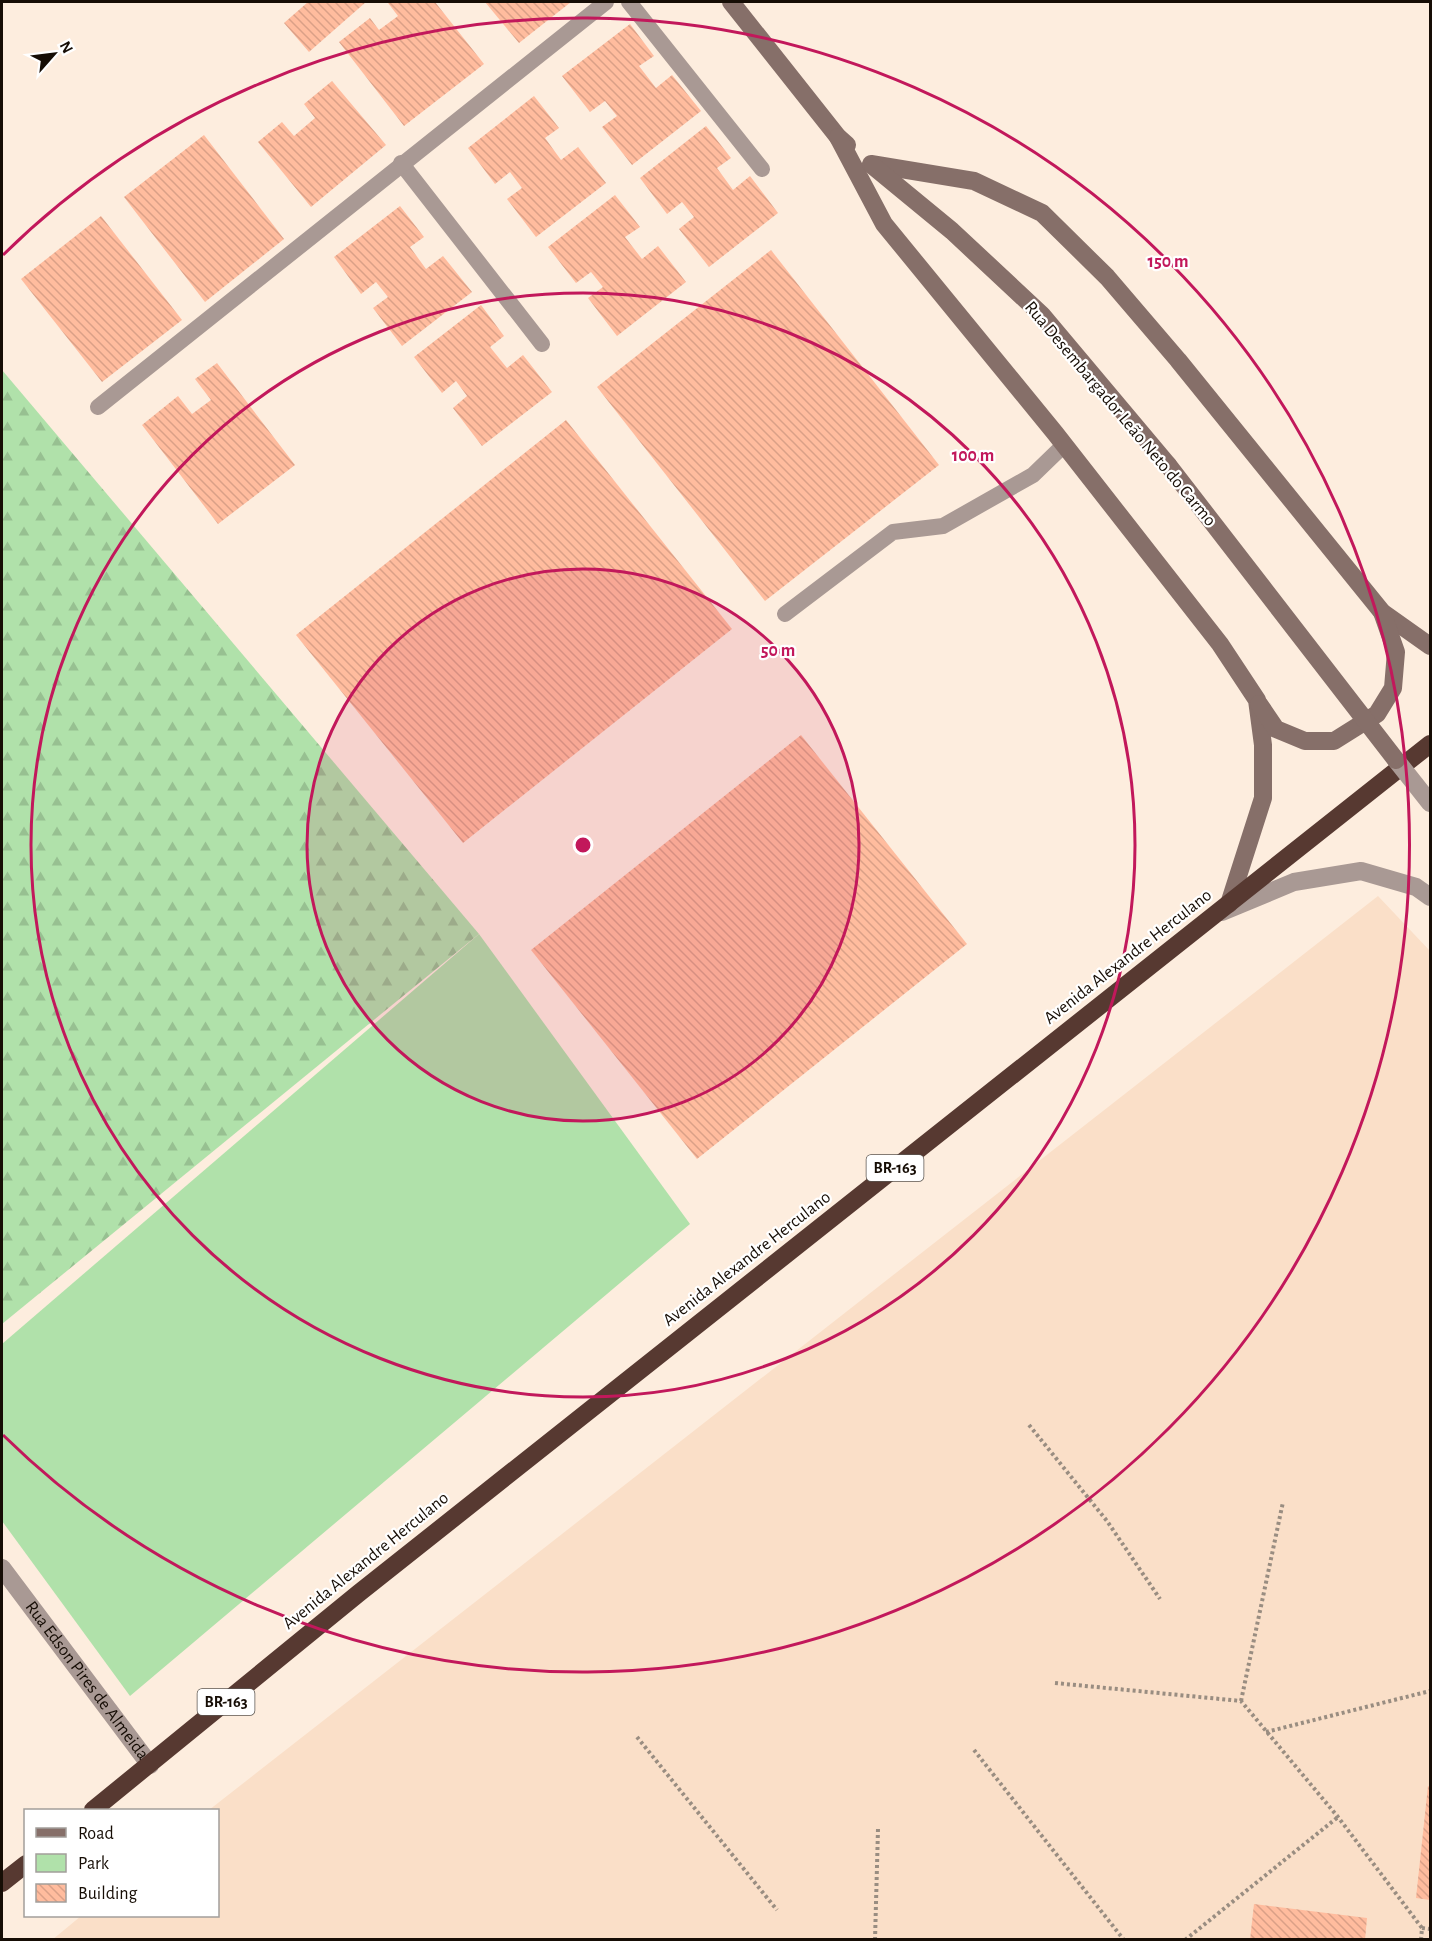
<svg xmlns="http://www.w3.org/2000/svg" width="1432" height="1941" viewBox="0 0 1432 1941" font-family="'Alegreya Sans',sans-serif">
	<defs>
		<pattern id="forest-firs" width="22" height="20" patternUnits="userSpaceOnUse" patternTransform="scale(1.5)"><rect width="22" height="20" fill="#b0e1aa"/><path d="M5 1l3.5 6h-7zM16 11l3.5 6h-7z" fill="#97c091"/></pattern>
		<pattern id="building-back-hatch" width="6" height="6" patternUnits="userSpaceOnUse" patternTransform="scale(1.5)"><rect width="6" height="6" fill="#ffbc9e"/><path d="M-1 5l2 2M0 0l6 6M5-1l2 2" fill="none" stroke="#daa087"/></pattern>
	</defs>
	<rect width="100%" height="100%" fill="#fdedde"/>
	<polygon fill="#fadfc8" points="1378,896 1430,951 1430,1939 52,1940 81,1916 218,1916 218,1810 209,1810"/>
	<polygon fill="#b0e1aa" points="479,934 690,1224 130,1696 2,1521 2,1344"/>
	<polygon fill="url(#forest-firs)" points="2,370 479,934 2,1324"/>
	<g fill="url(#building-back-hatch)">
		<polygon points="308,2 366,2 309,52 284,23"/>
		<polygon points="390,2 435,2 484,64 404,126 339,42 370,18 379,30 398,16 388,3"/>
		<polygon points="485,2 571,2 519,43"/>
		<polygon points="630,24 654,56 639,66 656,88 672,75 701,111 632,165 602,127 617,116 605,101 590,112 562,76"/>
		<polygon points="332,81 386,145 311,207 258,142 282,122 294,136 315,118 304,104"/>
		<polygon points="534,96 559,128 545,138 561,160 578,147 606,183 536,237 507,199 522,188 510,172 495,184 468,148"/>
		<polygon points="706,126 731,158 717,168 733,190 750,176 778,213 709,267 679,229 694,217 682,202 667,214 640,178"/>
		<polygon points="204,135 284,239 205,302 124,197"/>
		<polygon points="615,195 640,227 625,237 642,259 658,246 686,282 617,336 588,298 603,287 591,272 576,283 548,247"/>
		<polygon points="400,206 424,237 410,247 426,269 443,256 472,292 402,346 373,308 388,297 376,282 361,294 334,257"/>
		<polygon points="101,216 182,320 102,382 21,279"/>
		<polygon points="771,250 939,465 765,601 597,387"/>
		<polygon points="481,305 504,336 490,347 507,368 523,355 552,392 482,446 453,408 467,396 456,381 442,393 414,357"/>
		<polygon points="217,363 295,465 218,524 142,425 178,396 192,414 211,400 195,379"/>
		<polygon points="566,420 732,629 463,843 296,635"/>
		<polygon points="801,735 967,944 697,1159 531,950"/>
		<polygon points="1428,1786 1430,1787 1430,1900 1416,1898"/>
		<polygon points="1254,1904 1367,1918 1365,1940 1250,1940"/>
	</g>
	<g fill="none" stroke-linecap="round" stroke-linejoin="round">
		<g stroke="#998d81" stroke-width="4" stroke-dasharray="3 3" stroke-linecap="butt">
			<polyline points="1029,1425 1107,1521 1160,1599"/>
			<polyline points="1055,1683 1241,1701 1338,1817 1422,1928"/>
			<polyline points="1241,1701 1283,1502"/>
			<polyline points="1266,1732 1430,1691"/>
			<polyline points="637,1737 777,1910"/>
			<polyline points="974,1750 1124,1940"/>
			<polyline points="875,1940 878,1829"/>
			<polyline points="1185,1940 1338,1817"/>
			<polyline points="1421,1940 1422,1928 1430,1929"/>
		</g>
		<g stroke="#a99994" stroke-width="16">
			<polyline points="629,2 762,169"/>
			<polyline points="401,163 542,344"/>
			<polyline points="98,407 606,2"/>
			<polyline points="785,614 893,532 943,526 1033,475 1064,445"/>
		</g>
		<g stroke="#a99994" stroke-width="18">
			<polyline points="1222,912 1294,882 1361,871 1416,887 1430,897"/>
			<path id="s1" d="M2,1568l148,197"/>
		</g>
		<g stroke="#866f69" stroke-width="18">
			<polyline points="731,2 838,137 847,145"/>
			<polyline points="838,137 884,224 1055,433 1220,644 1257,700 1263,745 1263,798 1229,904"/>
			<polyline points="871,164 974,181 1042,213 1107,277 1178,360 1382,612 1430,646"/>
			<polyline points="873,166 952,231 1042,315 1168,465"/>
			<polyline points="1259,704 1276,729 1305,741 1334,741 1377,714 1393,688 1396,652 1382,612"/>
		</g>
		<g stroke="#573931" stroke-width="18">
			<polyline points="93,1810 359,1593 1430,744"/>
			<polyline points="2,1883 26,1864"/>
		</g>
		<polyline stroke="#a99994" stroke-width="18" points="1396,760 1430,803"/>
		<polyline stroke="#866f69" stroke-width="18" points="1168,465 1396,760"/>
	</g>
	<circle cx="583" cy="845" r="276" fill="#c2185b" fill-opacity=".12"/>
	<g fill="none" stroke="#c2185b" stroke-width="3">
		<circle cx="583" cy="845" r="276"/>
		<circle cx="583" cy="845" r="552"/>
		<path d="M3 255A827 827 0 1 1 3 1435"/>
	</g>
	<g text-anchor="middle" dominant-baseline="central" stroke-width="4.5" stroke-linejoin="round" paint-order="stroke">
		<g fill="#fff" stroke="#5c5650" stroke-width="1.5">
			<rect x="866.5" y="1155" width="57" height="26" rx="4.5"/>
			<rect x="197.5" y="1689" width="57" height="26" rx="4.5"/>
		</g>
		<g font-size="16" font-weight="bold" fill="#160d05">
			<text x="895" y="1168">BR-163</text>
			<text x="226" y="1702">BR-163</text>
		</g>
		<g font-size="18" fill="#160d05" stroke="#fff">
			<text transform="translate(1120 414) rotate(50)">Rua Desembargador Leão Neto do Carmo</text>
			<text transform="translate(1128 957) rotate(-38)">Avenida Alexandre Herculano</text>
			<text transform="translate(747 1259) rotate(-38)">Avenida Alexandre Herculano</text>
			<text transform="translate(366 1561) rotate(-39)">Avenida Alexandre Herculano</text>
			<text stroke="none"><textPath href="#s1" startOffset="141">Rua Edson Pires de Almeida</textPath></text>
		</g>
	</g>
	<circle cx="583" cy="845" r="9" fill="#c2185b" stroke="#fff" stroke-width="3"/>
	<g font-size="18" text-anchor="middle" font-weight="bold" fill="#c2185b" stroke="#fff" stroke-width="4.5" stroke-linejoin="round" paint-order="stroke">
		<text x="1168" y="267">150 m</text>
		<text x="973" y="461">100 m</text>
		<text x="778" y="656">50 m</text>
	</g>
	<rect width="1432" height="1941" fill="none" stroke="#160d05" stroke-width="6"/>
	<rect x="24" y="1809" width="195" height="108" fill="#ffffff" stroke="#a29e9b" stroke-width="1.5"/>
	<rect x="36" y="1828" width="30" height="9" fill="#866f69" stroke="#a29e9b" stroke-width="1.5"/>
	<text x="78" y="1839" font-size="18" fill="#160d05">Road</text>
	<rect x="36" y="1854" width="30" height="18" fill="#b0e1aa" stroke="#a29e9b" stroke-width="1.5"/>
	<text x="78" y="1869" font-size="18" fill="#160d05">Park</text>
	<rect x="36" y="1884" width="30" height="18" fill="url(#building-back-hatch)" stroke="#a29e9b" stroke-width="1.5"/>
	<text x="78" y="1899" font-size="18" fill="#160d05">Building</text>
	<g transform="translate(54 54) rotate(62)" stroke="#ffffff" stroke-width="4.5" paint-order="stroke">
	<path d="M0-4.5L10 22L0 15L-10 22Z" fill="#160d05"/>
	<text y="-9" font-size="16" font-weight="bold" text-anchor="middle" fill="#160d05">N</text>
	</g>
</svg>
